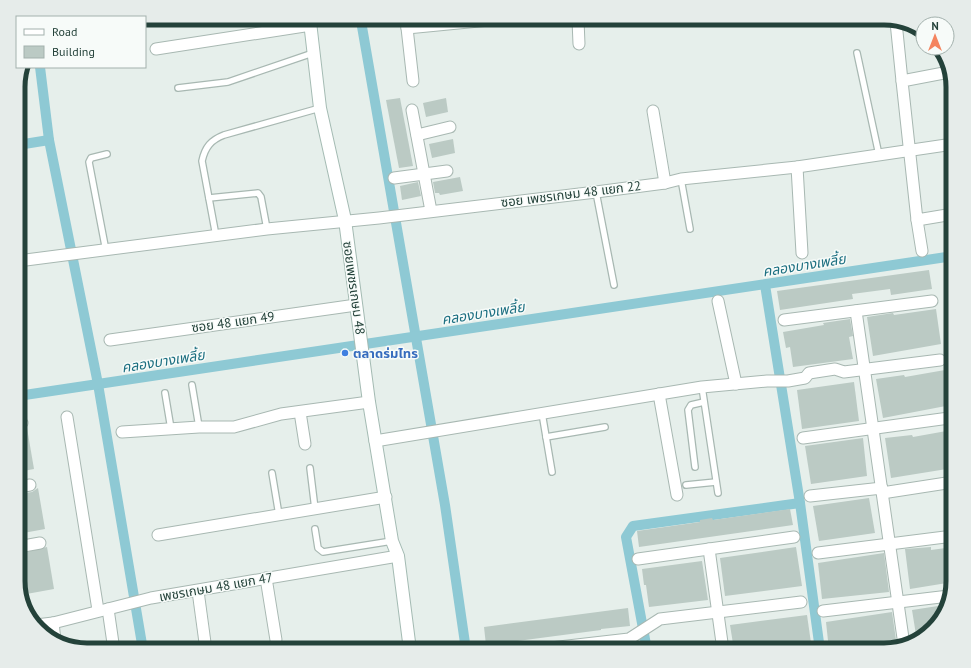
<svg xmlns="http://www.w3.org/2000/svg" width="971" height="668" viewBox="0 0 971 668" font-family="'PT Sans','Noto Sans Thai',sans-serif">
	<rect width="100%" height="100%" fill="#e6efeb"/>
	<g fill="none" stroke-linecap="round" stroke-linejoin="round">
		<g stroke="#8ec9d4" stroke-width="10">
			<polyline points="361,21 445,505 466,650"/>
			<polyline points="40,67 49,140 98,384 143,650"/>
			<polyline points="18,145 49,140"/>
			<polyline points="765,285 800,503 820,650"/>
			<polyline points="18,396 953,256"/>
			<polyline points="647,650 626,537 633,526 800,503"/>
		</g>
	</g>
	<g fill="#bbcac4">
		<polygon points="400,98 413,166 399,168 386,100"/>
		<polygon points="446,98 448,112 426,117 423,103"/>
		<polygon points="453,139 455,153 432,158 429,144"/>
		<polygon points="460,177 463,191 440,195 439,193 435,193 433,182"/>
		<polygon points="418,182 421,196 402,200 400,186"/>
		<polygon points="929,270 932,289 891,295 890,289 852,294 853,299 780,310 777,291"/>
		<polygon points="936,309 941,344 873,356 867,317 893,313 894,315"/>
		<polygon points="850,319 853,336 849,337 853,359 793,367 790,347 786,348 783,332 824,325 823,323"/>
		<polygon points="945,370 951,405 883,418 876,379 904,375 905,377"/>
		<polygon points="854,382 859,421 802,429 797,390"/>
		<polygon points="27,428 34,469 18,472 18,430"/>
		<polygon points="952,430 953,468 891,478 885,438 912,435 913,437"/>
		<polygon points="863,438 867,476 811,484 805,446"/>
		<polygon points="38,488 45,529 18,534 18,494 32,492"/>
		<polygon points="869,498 875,533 819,541 813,506"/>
		<polygon points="790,509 793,525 639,547 637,531 700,522 700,520 712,518 713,520"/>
		<polygon points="47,547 54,589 21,595 18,585 18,554"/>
		<polygon points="796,547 802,586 725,596 720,558"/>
		<polygon points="931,547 931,550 953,547 953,582 910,589 905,549"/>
		<polygon points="884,553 889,592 822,599 818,563"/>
		<polygon points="702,561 708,600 649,607 646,585 644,585 642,569"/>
		<polygon points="938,606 939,609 945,608 941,620 917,641 912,610"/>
		<polygon points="628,608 630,626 601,629 601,630 486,645 484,627"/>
		<polygon points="892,612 897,647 884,650 829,650 826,622"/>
		<polygon points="807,615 812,650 734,650 730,625"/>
	</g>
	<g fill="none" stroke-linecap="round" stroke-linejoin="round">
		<g stroke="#a8b8b2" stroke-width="8">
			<g id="lane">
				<polyline points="731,21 793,19"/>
				<polyline points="857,53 879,155"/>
				<polyline points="178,88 228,82 313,53"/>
				<polyline points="681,179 690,229"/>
				<polyline points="596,192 614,285"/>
				<polyline points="209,198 258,193 261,197 267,229"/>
				<path d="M216,236l-14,-75c3,-14 9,-21 22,-26l96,-27"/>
				<polyline points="106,251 89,162 91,158 107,154"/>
				<polyline points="192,385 199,427"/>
				<polyline points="702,387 718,493"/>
				<polyline points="165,393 171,429"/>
				<polyline points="542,413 552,472"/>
				<polyline points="546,437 605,427"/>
				<polyline points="695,467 688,410 691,405 704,402"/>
				<polyline points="310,468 315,509"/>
				<polyline points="272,473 279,515"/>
				<polyline points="686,485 716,482"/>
				<polyline points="315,529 318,548 323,552 392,541"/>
			</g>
		</g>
		<g stroke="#a8b8b2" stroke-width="13">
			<g id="street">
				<polyline points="578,20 579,44"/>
				<polyline points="406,21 407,28 489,20"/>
				<polyline points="896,22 902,81"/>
				<polyline points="407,28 413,81"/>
				<polyline points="156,49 311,25"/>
				<polyline points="949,72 902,81 917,220 953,214"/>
				<polyline points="412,110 431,211"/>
				<polyline points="653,111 665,183"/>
				<polyline points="417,135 450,127"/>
				<polyline points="797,167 802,253"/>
				<polyline points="394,178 447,171"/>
				<polyline points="917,220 922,251"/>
				<polyline points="18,261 267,229 379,218 596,192 665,183 681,179 797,167 953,144"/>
				<polyline points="718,301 736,384"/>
				<polyline points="856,311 904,645"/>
				<polyline points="784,320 932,301"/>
				<polyline points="110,340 356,305"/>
				<polyline points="659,394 677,495"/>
				<polyline points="300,412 305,444"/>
				<polyline points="67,417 98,610"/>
				<polyline points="18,423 22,423"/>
				<polyline points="122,432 199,427 234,427 281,414 369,402"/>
				<polyline points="803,438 949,418"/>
				<polyline points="375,441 702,387 767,381 788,381 805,378 809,373 835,369 844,372 940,360"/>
				<polyline points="18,487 30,485"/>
				<polyline points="882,493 953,482"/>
				<polyline points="810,496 882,488"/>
				<polyline points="158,535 386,497"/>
				<polyline points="18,547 40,543"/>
				<polyline points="709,549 723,650"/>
				<polyline points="818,553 953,536"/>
				<polyline points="638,559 794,537"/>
				<polyline points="266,578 276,640"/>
				<polyline points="198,591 206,650"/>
				<polyline points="108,609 114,650"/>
				<polyline points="823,611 949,596"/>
				<polyline points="53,623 55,640"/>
				<polyline points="36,625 53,623 151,598 398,556"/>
				<polyline points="533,650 629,639 660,619 801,602"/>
			</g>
		</g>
		<g stroke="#a4bbb3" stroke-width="14">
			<polyline id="secondary" points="310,22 320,108 345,220 369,402 392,541 398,556 410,650"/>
		</g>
		<use href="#lane" stroke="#fff" stroke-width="5.5"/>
		<use href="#street" stroke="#fff" stroke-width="11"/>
		<use href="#secondary" stroke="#fff" stroke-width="12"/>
	</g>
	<circle fill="#3f7fe0" stroke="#f7fbf9" stroke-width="1.5" cx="345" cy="353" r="4"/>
	<g text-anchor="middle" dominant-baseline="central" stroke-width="3" stroke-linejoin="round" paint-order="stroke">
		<g font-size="13" fill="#24423a" stroke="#f7fbf9">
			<text transform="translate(571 194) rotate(-7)">ซอย เพชรเกษม 48 แยก 22</text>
			<text transform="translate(354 288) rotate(82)">ซอยเพชรเกษม 48</text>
			<text transform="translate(233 322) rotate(-8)">ซอย 48 แยก 49</text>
			<text transform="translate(216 587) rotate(-10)">เพชรเกษม 48 แยก 47</text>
		</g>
		<g font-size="13" font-weight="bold" fill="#366cbe" stroke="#f7fbf9" text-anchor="start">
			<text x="353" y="353">ตลาดร่มไทร</text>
		</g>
		<g font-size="14" font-style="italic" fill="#1c6f80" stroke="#f7fbf9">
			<text transform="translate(804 265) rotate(-9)">คลองบางเพลี้ย</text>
			<text transform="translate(483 313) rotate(-9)">คลองบางเพลี้ย</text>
			<text transform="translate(163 361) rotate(-9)">คลองบางเพลี้ย</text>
		</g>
	</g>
	<path d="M0 0H971V668H0ZM87 25H884A62 62 0 0 1 946 87V581A62 62 0 0 1 884 643H87A62 62 0 0 1 25 581V87A62 62 0 0 1 87 25Z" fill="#e6ecea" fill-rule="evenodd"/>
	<path fill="none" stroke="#24423a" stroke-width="5" d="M87 25H884A62 62 0 0 1 946 87V581A62 62 0 0 1 884 643H87A62 62 0 0 1 25 581V87A62 62 0 0 1 87 25Z"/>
	<rect x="16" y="16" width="130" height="52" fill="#f7fbf9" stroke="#a3b1ad"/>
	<rect x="24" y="29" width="20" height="6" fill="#ffffff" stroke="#a3b1ad"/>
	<text x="52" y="36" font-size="12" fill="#24423a">Road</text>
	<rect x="24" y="46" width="20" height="12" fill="#bbcac4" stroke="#a3b1ad"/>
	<text x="52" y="56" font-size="12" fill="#24423a">Building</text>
	<g transform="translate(935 36)"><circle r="19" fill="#f7fbf9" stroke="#a3b1ad"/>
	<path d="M0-3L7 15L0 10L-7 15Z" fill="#f4845f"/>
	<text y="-6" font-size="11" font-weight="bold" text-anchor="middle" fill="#24423a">N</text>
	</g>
</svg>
